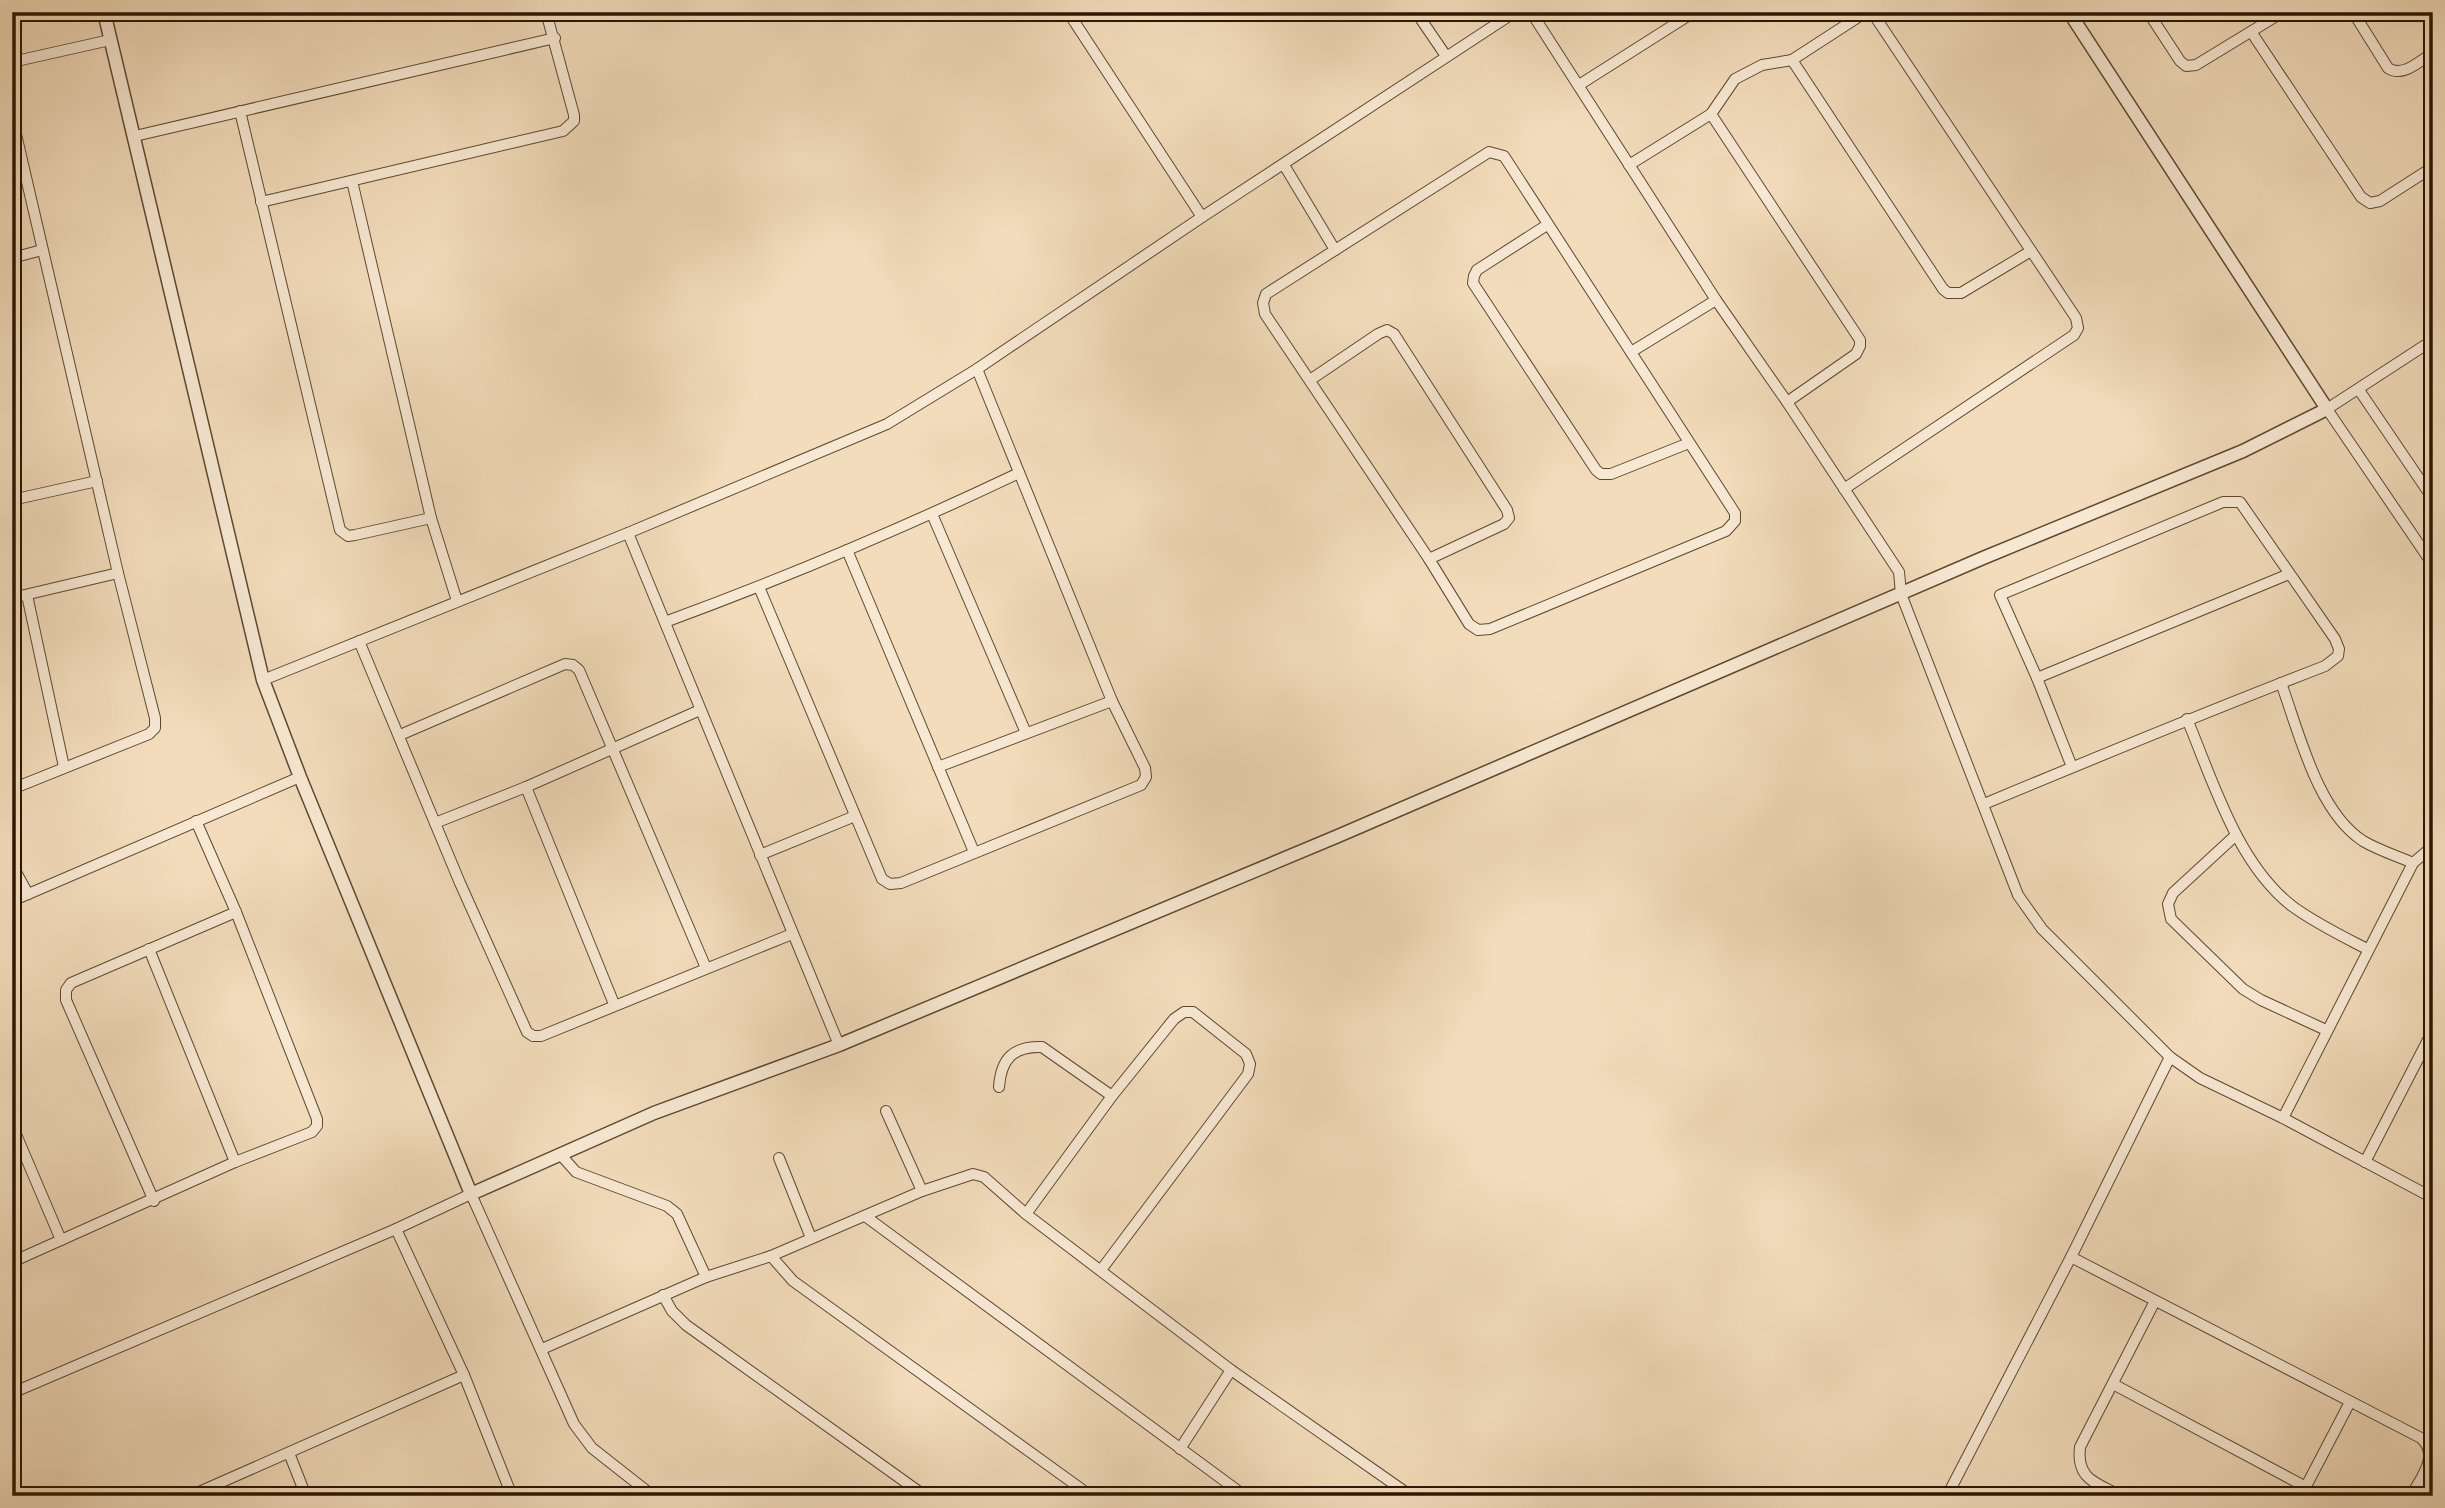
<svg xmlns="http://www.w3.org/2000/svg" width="2445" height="1508" viewBox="0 0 2445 1508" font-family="'Old Standard TT',serif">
	<rect width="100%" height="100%" fill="#f2dcbb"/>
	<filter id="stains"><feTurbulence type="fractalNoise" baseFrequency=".00286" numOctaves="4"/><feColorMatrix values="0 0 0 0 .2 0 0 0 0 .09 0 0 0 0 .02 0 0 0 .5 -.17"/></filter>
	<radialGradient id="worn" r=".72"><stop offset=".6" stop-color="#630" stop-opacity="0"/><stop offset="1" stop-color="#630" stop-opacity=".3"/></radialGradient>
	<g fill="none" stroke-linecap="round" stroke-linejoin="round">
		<g stroke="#5e482f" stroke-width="12">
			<g id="minor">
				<polyline points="227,12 233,12"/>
				<polyline points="1068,12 1202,217"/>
				<polyline points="1416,12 1446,56"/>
				<polyline points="1531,12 1716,300 1787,402 1899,572 1901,594 2018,895 2042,929 2170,1057 2200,1078 2283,1118 2433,1198"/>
				<polyline points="2148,12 2180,61 2186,66 2196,65 2283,12"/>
				<path d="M2353,12l35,56c15,10 31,-7 45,-15"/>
				<polyline points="2252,33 2361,197 2370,203 2380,201 2433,167"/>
				<polyline points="1792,60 1943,289 1948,293 1961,293 2031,251"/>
				<polyline points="12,62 110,40"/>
				<polyline points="1579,85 1694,12"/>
				<polyline points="240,111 340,530 348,536 355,535 431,518"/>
				<polyline points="1711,114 1860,340 1860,346 1856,354 1787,402"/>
				<polyline points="12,117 118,573 155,718 155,728 149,734 12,789"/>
				<polyline points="135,136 555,38"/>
				<polygon points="1489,152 1504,156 1735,513 1735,521 1726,531 1490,629 1478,630 1469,624 1429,559 1265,314 1263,303 1266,294"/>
				<polyline points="1284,165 1335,250"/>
				<polyline points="1629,165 1711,114 1735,79 1762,65 1792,60 1866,12"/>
				<polyline points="352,181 431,518 457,601"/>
				<polyline points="261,202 563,131 574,121 574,115 546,12"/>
				<polyline points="1547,225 1477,270 1474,276 1473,283 1596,470 1601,474 1611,474 1689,443"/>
				<polyline points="12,258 42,250"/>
				<polyline points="2433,340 2327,409 2433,565"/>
				<polyline points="1631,352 1716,300"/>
				<polyline points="1310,380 1378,334 1387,330 1394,334 1507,510 1509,518 1504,524 1429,559"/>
				<polyline points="2359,390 2433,499"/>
				<polyline points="1844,489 2074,335 2078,328 2076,318 1872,12"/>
				<polyline points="12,500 97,481"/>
				<polyline points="932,514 1026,733"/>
				<polyline points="628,533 839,1045"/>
				<polyline points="847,550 974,852"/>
				<polyline points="759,587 882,879 890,884 901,883 1141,785 1146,777 1145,768 1112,701 977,369"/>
				<polyline points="27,595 64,767"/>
				<polyline points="12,598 118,573"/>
				<path d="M665,622c120,-44 238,-94 354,-149"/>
				<polyline points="359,641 460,883 527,1032 533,1036 541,1036 792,934"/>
				<polyline points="2037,678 2289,574"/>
				<polyline points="263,680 628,533 887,424 977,369 1202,217 1515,12"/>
				<path d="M2281,683c18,49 36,128 82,158 15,9 34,15 50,22"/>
				<path d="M2187,719c26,62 50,144 105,187 23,17 50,30 75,43"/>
				<polyline points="400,735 565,664 573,665 579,670 706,968"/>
				<polyline points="938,767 1112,701"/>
				<polyline points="526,787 614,1004"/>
				<path d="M1984,804c113,-47 227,-94 341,-138l13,-10 1,-7 -4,-10 -95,-137h-17l-223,93 37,83 35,89"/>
				<polyline points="435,823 526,787 700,710"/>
				<polyline points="2236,835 2173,893 2168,904 2171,919 2243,989 2261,1000 2326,1030"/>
				<polyline points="760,855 855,816"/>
				<polyline points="12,865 28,894"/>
				<polyline points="12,901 300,777"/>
				<polyline points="149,949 235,1162"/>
				<path d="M999,1087c2,-28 14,-41 43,-40l70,49"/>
				<polyline points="886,1111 922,1191"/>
				<polyline points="2283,1118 2413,863 2433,846"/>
				<polyline points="12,1125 61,1240"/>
				<polyline points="560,1154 576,1172 667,1206 677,1214 706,1277"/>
				<polyline points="779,1158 811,1238"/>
				<polyline points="2365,1162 2433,1030"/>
				<polyline points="154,1201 66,1000 66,990 71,983 236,912"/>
				<polyline points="1026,1214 1112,1096 1174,1019 1184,1012 1193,1012 1246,1054 1250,1064 1248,1074 1101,1270"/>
				<polyline points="865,1216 1245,1496"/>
				<polyline points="396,1229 464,1375 512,1496"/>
				<polyline points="771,1256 793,1281 1091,1496"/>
				<path d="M2071,1257l350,181c19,17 0,40 -10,58"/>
				<polyline points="12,1262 235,1162 312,1132 317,1126 317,1119 236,912 196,821"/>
				<polyline points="663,1295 672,1311 686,1325 925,1496"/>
				<polyline points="542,1349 706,1277 771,1256 922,1191 973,1174 984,1177 1026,1214 1231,1370 1411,1496"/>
				<polyline points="2113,1384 2306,1487"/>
				<polyline points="12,1393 396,1229 471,1194 574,1424 592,1448 653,1496"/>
				<polyline points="1180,1449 1231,1370"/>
				<polyline points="289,1453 306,1496"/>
				<polyline points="190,1496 464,1375"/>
				<polyline points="1947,1496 2071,1257 2170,1057"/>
				<path d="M2121,1496c-24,-13 -45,-16 -41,-49l75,-146"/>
				<polyline points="2301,1496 2350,1402"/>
			</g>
		</g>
		<g stroke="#5e482f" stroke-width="15">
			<polyline id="tertiary" points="104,12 263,680 300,777 471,1194 654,1113 839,1045 1338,836 1983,558 2243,451 2327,409 2069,12"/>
		</g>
		<use href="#minor" stroke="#f7e8d3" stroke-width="10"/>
		<use href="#tertiary" stroke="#f7e8d3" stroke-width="12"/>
	</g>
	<rect width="2445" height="1508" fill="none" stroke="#f2dcbb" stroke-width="42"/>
	<rect x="14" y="14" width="2417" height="1480" fill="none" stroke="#2c1600" stroke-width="3.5"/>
	<rect x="21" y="21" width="2403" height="1466" fill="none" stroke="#2c1600" stroke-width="2"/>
	<rect width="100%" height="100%" filter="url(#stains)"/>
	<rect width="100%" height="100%" fill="url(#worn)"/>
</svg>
